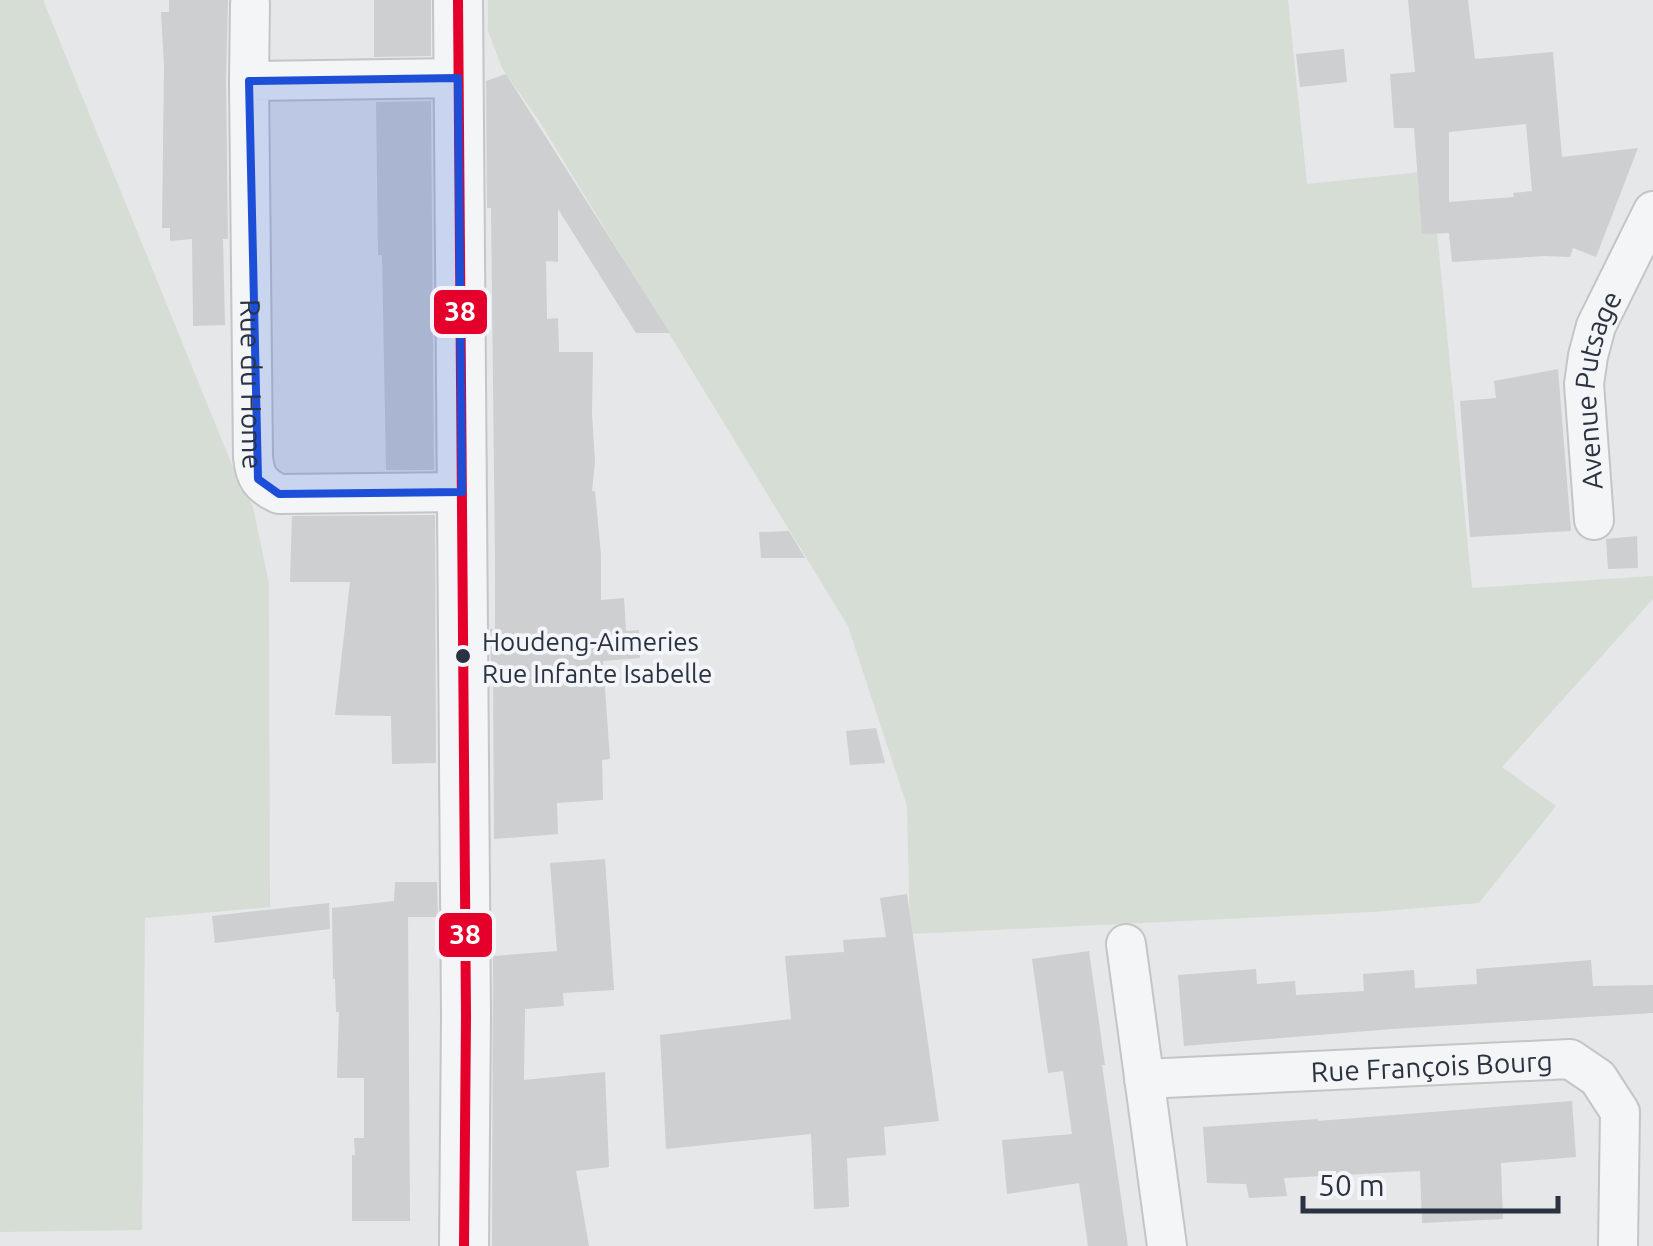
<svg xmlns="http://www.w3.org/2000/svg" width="1653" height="1246" viewBox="0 0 1653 1246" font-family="Ubuntu,sans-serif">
	<rect width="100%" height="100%" fill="#e5e7e9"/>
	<g fill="#d5ddd5">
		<polygon points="0,0 43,0 232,465 253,507 269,584 270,907 145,918 142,1230 0,1232"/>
		<polygon points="488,0 1288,0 1307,184 1431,171 1472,588 1653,576 1653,599 1502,767 1556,806 1479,903 1372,912 910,934 907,806 848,626 538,119 502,68 488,31"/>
	</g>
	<g fill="#cdcfd1" fill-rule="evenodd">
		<polygon points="169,0 228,0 226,81 228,239 223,239 225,325 193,326 192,239 170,241 170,228 162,228 164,66 161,12 169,12"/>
		<polygon points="374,0 431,0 431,56 374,57"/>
		<path d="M1408,0h60l7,59 78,-7 9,105 76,-9 -42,109 -23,-9 -3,9 -25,-1 -93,6 -3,-29 -27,1 -8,-106h-20l-4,-54 25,-2zM1526,124l6,67 -19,2 1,4 -65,5v-70z"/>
		<polygon points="1344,49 1347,82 1300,87 1296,54"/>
		<polygon points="506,74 670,333 636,333 558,209 558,262 546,261 547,319 558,318 559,352 593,352 592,414 595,461 592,491 595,491 601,555 601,600 624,598 626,631 639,630 640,658 603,661 610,759 602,760 603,800 557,803 558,834 494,839 493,665 491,665 490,629 495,629 495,557 491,208 487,208 486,81"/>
		<polygon points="431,101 434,470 386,470 382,255 378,255 376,102"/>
		<polygon points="1558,369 1571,531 1470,537 1460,401 1496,398 1494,381"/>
		<polygon points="435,515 436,763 392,764 391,716 335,715 350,582 290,582 292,516"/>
		<polygon points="789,531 805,558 761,558 759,532"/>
		<polygon points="1637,536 1638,568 1608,569 1606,539"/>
		<polygon points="876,728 885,763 850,765 846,731"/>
		<polygon points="605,859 614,990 563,993 564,1006 525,1009 524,1080 605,1072 609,1167 576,1171 589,1246 492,1246 493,956 557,951 550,863"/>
		<polygon points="395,882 437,882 438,917 408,917 410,1221 352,1221 352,1155 355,1155 354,1138 364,1138 364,1078 337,1078 339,1012 336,1012 335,979 333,979 332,908 394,901"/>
		<polygon points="907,894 939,1121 884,1127 886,1155 847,1158 849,1207 814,1209 811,1134 666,1149 660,1035 791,1019 785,956 844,952 843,940 886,937 880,898"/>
		<polygon points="329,903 330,929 215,943 212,916"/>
		<polygon points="1089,951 1105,1065 1102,1065 1128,1246 1088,1246 1079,1183 1007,1194 1002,1140 1072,1134 1063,1071 1048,1073 1032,959"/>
		<polygon points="1591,960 1593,986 1653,985 1653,1013 1392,1029 1184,1046 1178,975 1256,969 1257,984 1295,981 1296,995 1364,991 1363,974 1414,970 1415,988 1477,984 1476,969"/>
		<polygon points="1572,1101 1576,1157 1501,1163 1503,1219 1422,1223 1420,1171 1284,1178 1287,1196 1249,1198 1246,1184 1207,1183 1203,1127 1318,1119 1318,1121"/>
	</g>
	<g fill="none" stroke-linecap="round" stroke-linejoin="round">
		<g stroke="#c3c5c7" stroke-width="42">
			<g id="minor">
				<path id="s1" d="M458,78l-209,3 4,376c2,20 7,28 26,37l183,-2"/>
				<polyline points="249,81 250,4"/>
				<path id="s2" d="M1594,520l-10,-136 4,-28 8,-30 57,-115"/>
				<polyline points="1126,944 1167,1246"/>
				<path id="s3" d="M1144,1079l426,-20 28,19 22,34 -2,134"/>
			</g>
		</g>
		<g stroke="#c3c5c7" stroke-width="52">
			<polyline id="tertiary" points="458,0 466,1016 464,1246"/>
		</g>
		<use href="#minor" stroke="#f4f5f6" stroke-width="38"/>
		<use href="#tertiary" stroke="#f4f5f6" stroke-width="48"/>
		<g stroke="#f3f5f8" stroke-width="18">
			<polyline id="bus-1" points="458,0 466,1016 464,1246"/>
		</g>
		<use href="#bus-1" stroke="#e4002b" stroke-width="10"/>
	</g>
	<path fill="#1d4ed8" fill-opacity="0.2" stroke="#1d4ed8" stroke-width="8" stroke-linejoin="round" d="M458,78l4,414 -183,2 -21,-15 -9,-398z"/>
	<circle fill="#2b3342" stroke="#f3f5f8" stroke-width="4" cx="463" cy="656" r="9"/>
	<g text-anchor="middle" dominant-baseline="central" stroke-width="8" stroke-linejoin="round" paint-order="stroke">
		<g font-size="26" fill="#2b3342" stroke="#f3f5f8" text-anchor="start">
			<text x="482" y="641">Houdeng-Aimeries<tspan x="482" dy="32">Rue Infante Isabelle</tspan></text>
		</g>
		<g font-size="28" fill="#2b3342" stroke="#f3f5f8">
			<text stroke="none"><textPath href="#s1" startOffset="512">Rue du Home</textPath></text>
			<text stroke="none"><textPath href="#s2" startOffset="132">Avenue Putsage</textPath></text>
			<text stroke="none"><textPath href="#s3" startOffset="288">Rue François Bourg</textPath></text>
		</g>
	</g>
	<g stroke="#f3f5f8" stroke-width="4">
		<rect x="432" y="288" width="57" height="48" rx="10" fill="#e4002b"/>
		<rect x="437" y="911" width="57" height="48" rx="10" fill="#e4002b"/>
	</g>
	<g font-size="28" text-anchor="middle" font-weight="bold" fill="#fff">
		<text x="460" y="321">38</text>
		<text x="465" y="944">38</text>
	</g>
	<path d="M1303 1196v15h255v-15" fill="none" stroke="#2b3342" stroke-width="5"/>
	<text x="1318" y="1196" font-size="30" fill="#2b3342" stroke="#f3f5f8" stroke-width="8" paint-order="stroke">50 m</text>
</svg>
